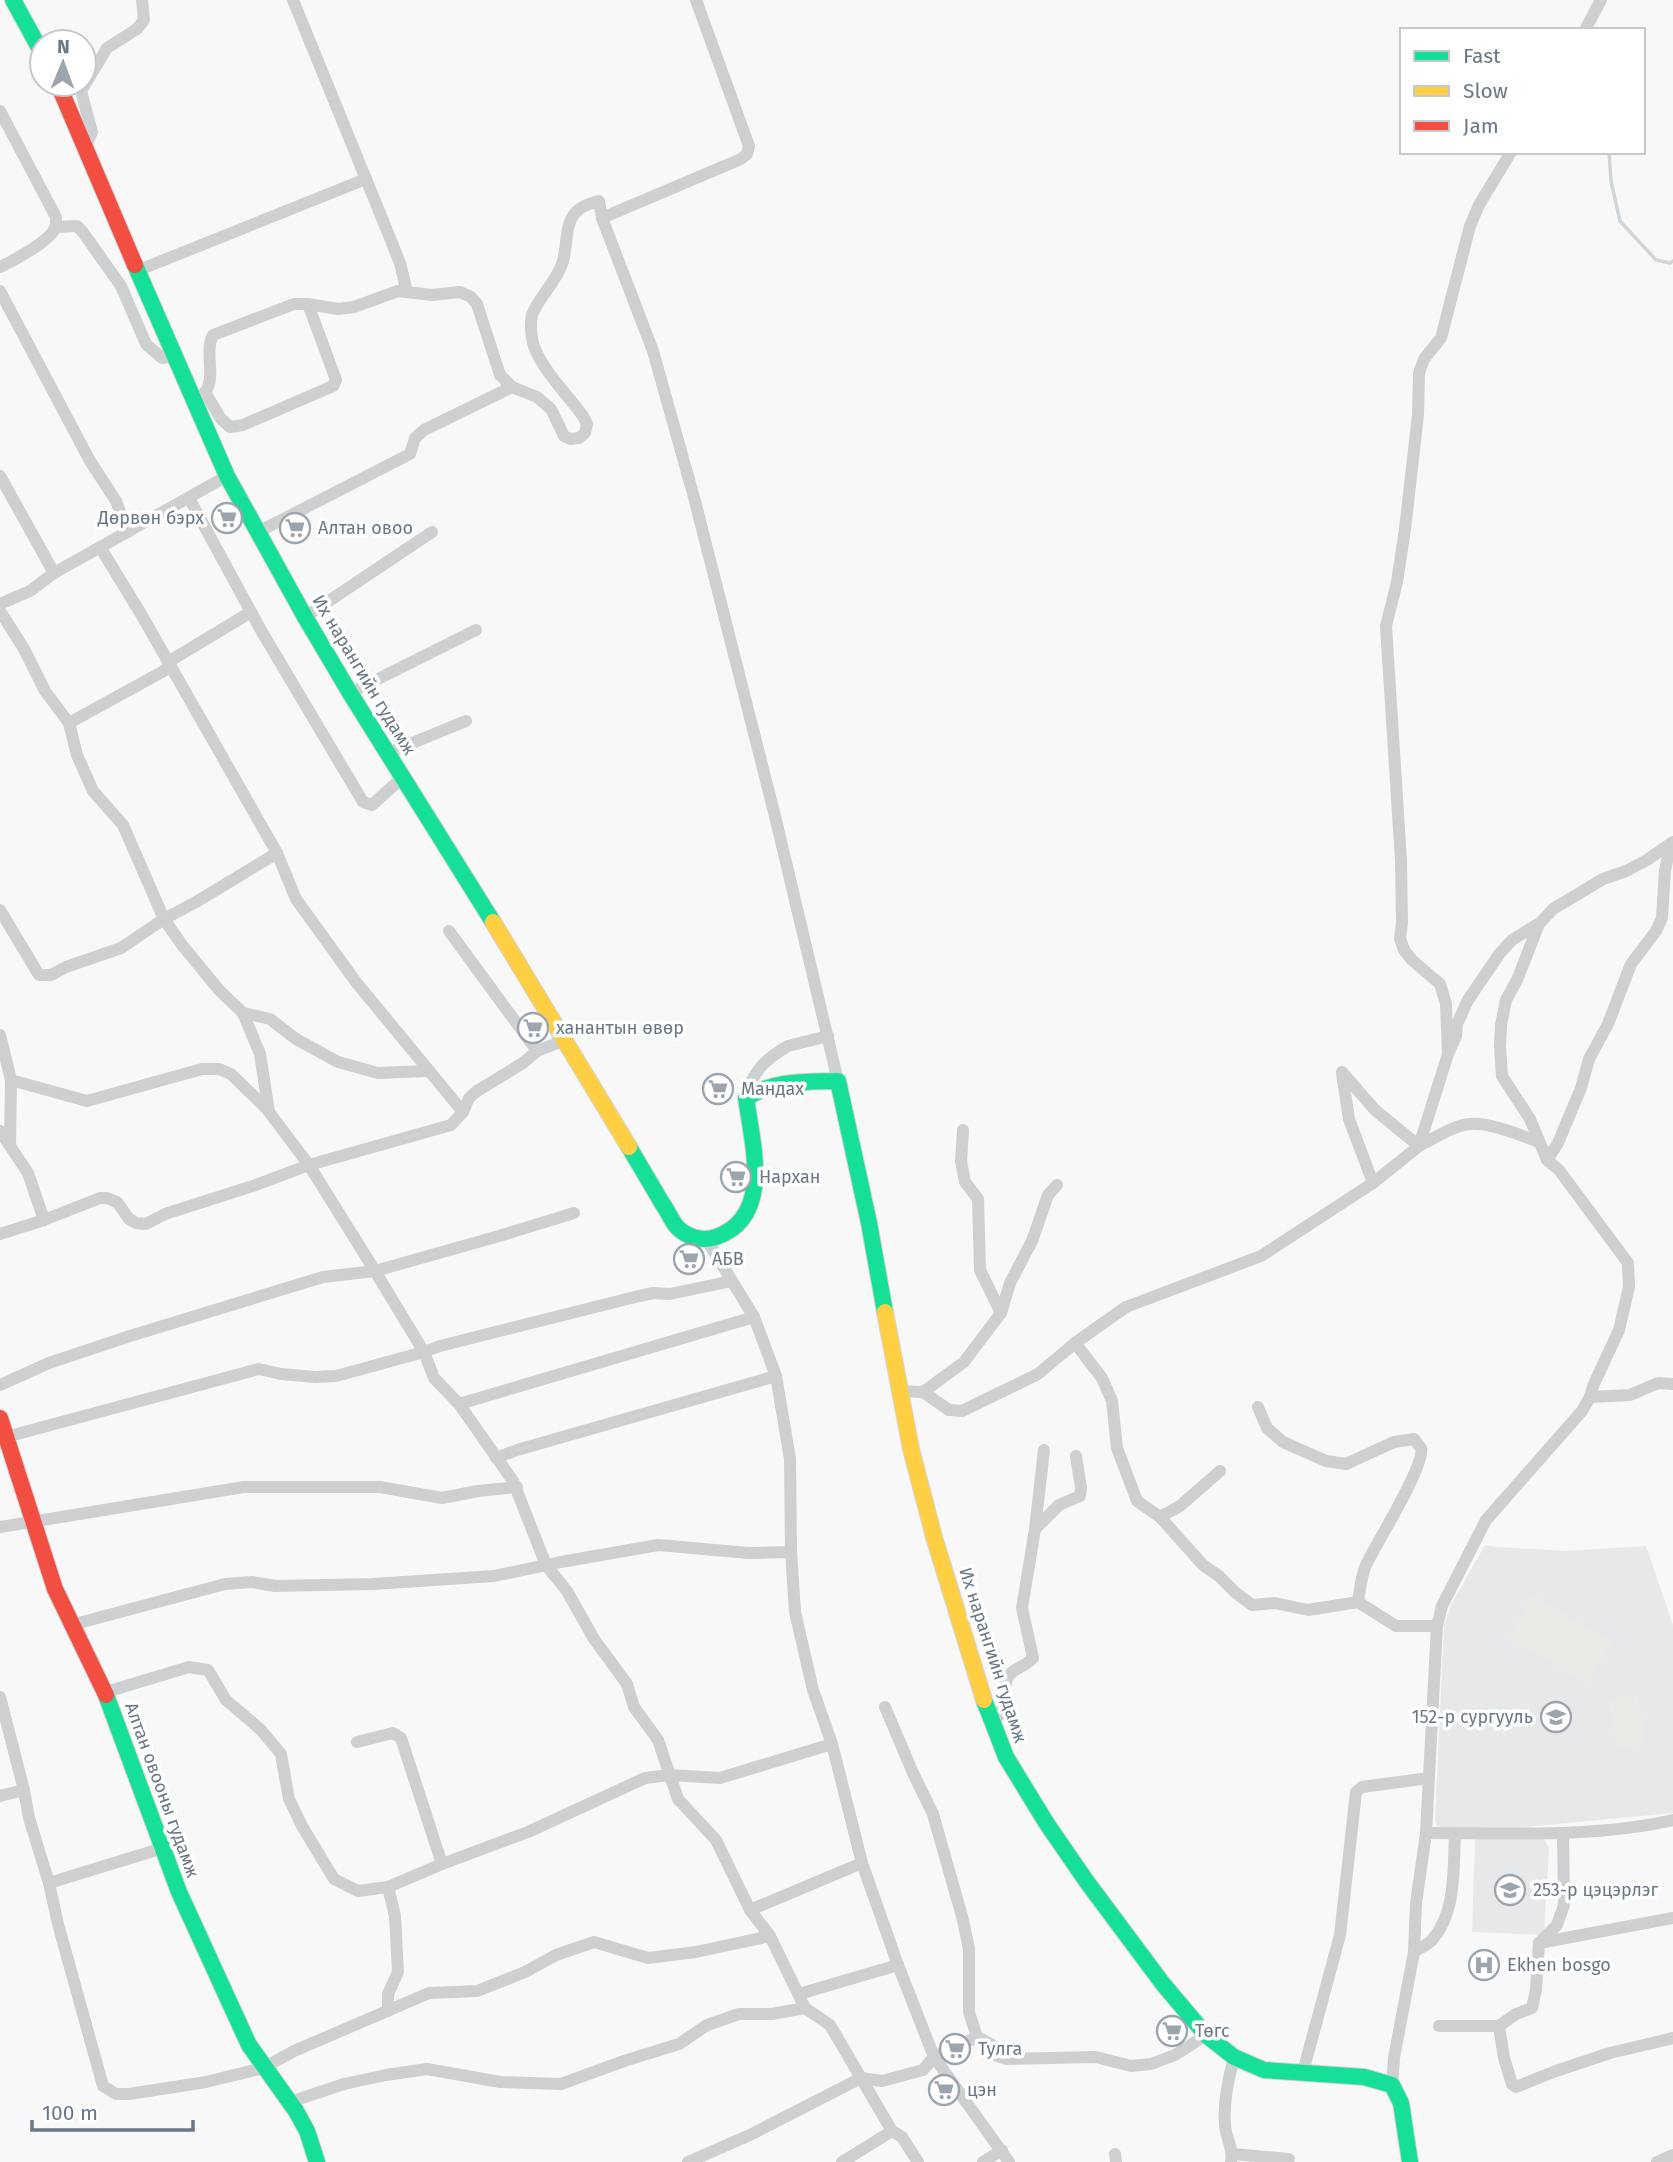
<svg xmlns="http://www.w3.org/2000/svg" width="1673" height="2162" viewBox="0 0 1673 2162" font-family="'Fira Sans',sans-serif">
	<rect width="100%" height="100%" fill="#f8f8f8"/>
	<g fill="#e7e8e9">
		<polygon points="1485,1545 1498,1547 1566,1551 1646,1546 1673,1625 1673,1813 1516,1828 1439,1828 1437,1826 1435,1820 1444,1625 1452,1603"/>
		<polygon points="1475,1839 1544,1839 1549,1849 1544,1935 1472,1932"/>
	</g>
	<g fill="#e8ebe6">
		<polygon points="1533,1596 1611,1643 1587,1683 1509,1637"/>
		<polygon points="1637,1695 1646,1743 1618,1749 1609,1700"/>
	</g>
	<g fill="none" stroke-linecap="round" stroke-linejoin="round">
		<polyline stroke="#cfd5d8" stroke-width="3.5" points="1609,152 1611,181 1620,221 1656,260 1670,263 1673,261"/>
		<g stroke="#d4d5d6" stroke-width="18">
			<g id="fast">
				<polyline points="13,0 42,53"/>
				<polyline points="135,265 227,476 305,617 350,693 493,922"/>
				<path d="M629,1147c11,19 22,37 33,56 5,7 9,16 14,23 10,11 26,16 40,11 58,-20 36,-94 30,-139 28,-18 59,-16 92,-17l31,142 16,89"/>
				<polyline points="106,1695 179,1892 249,2045 296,2111 307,2131 317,2162"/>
				<polyline points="984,1700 1006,1757 1047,1824 1087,1882 1163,1984 1206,2035 1234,2057 1264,2070 1364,2077 1392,2085 1401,2103 1410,2162"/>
			</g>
		</g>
		<g stroke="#d4d5d6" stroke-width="18">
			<g id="slow">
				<polyline points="493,922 629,1147"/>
				<polyline points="885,1312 911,1449 934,1537 984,1700"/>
			</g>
		</g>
		<g stroke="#d4d5d6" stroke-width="18">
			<g id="jam">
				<polyline points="58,84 135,265"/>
				<polyline points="0,1418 55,1589 106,1695"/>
			</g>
		</g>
		<g stroke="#cecfd1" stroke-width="12">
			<polyline points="293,0 388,233 400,263 407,292"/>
			<polyline points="1585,30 1601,0"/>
			<path d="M0,111l56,106c0,3 0,9 -1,11 -5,13 -42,33 -55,39"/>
			<polyline points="86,146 92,132 81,91 107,48 137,29 144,20 142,0"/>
			<polyline points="602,218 741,159 747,154 749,146 696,0"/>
			<polyline points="56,227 77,226 82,231 121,286 146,344 162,358 175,356"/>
			<polyline points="139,270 366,179"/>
			<polyline points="0,291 90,461 116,501 128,532"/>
			<polyline points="205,392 221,419 230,427 243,425 333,386 336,380 308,304"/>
			<path d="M194,403c4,-4 9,-7 12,-12 10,-16 -2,-39 7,-56l81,-31h14l30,5 16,-2 44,-16 34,4 28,-3 11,5 6,7 23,71 12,12 25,10 14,12 13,27 6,3 9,-1 6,-5 2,-9 -4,-8c-14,-19 -42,-48 -49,-70 -3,-8 -4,-22 -2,-31 5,-15 24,-33 30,-51 6,-16 2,-38 13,-51 7,-8 15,-9 24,-12l3,17 51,133 42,150 80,315 63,265"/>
			<polyline points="0,476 54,573"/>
			<polyline points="189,498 262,632 363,802 372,805 403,777"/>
			<polyline points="258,532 410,454 415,438 424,430 512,387"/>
			<polyline points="100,547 141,614 277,853 296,899 356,982 463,1112"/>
			<polyline points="0,604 30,591 54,573 227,476"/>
			<polyline points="0,611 24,649 45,691 69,723 77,755 93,791 123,825 164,919 182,945 219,990 243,1013 260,1054 269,1112 309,1165 375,1271 424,1352 434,1378 459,1404 513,1481 546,1565 567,1591 594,1639 627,1684 634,1707 658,1740 678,1799 716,1840 750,1910 770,1936"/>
			<polyline points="305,617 432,532"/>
			<polyline points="168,662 251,612"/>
			<polyline points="350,693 476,630"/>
			<polyline points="69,723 171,667"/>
			<polyline points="388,753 466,721"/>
			<polyline points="0,910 39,975 51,975 66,967 121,948 164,919 196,902 277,853"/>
			<polyline points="449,931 537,1051"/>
			<polyline points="243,1013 270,1019 296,1039 338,1062 378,1073 428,1071"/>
			<polyline points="0,1035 11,1080 10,1144"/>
			<polyline points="1448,1054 1446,1004 1440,984 1412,960 1404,950 1400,938 1402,923 1401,861 1386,626 1397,582 1405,529 1418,415 1419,373 1424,359 1441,338 1470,226 1479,205 1511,152"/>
			<path d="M1342,1072l33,38 44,36c14,-7 35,-21 51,-22 19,-2 50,11 69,18"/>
			<polyline points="1342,1073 1349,1119 1373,1183"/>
			<polyline points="11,1080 87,1101 202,1069 219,1069 231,1074 269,1111"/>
			<path d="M746,1098c6,-26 18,-38 42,-52l40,-10"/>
			<polyline points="0,1131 28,1173 44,1220"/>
			<polyline points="1547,1160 1558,1143 1581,1088 1589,1059 1608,1024 1631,964 1656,931 1662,918 1665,871 1670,846"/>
			<polyline points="0,1234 44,1220 100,1198 107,1198 117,1202 129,1219 136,1223 146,1224 165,1214 256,1185 309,1165 451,1125 463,1112 469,1098 477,1091 523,1063 537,1051 565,1040"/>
			<polyline points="707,1240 754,1317 776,1376 790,1459 791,1552 795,1612 813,1690 832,1744 862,1863 898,1965 934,2057 1009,2162"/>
			<polyline points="1001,1313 1010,1283 1032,1241 1048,1195 1057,1185"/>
			<polyline points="1075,1343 1102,1378 1112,1401 1117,1448 1137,1501 1160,1517"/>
			<polyline points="0,1385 49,1363 130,1336 323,1277 375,1271 499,1236 574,1213"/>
			<polyline points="899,1391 923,1392 964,1362 1001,1313 980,1270 978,1199 965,1182 961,1161 963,1130"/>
			<polyline points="923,1392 949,1410 962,1411 1038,1374 1075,1343 1126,1307 1261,1256 1373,1183 1419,1146 1448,1054 1456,1036 1457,1024 1468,1000 1500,953 1512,940 1538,924"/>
			<polyline points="1590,1397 1630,1395 1658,1383 1673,1384"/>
			<polyline points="459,1404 754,1317"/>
			<path d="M1258,1407l9,21 16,14 43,19 20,3 48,-22 20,-3c1,1 6,8 7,9 5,17 -46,97 -55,117 -5,11 -6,25 -8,37"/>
			<polyline points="6,1437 259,1369 281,1374 315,1377 336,1376 424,1352 440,1346 639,1296 654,1293 670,1294 732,1281"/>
			<polyline points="1044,1450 1035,1529 1059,1505 1080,1496 1081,1488 1076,1456"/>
			<polyline points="496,1458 517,1450 776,1376"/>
			<polyline points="1220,1471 1180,1506 1160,1517 1203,1565 1219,1576 1236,1593 1252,1605 1275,1603 1308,1610 1358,1602 1396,1626 1437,1626"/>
			<polyline points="0,1527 244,1487 380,1487 442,1498 478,1491 517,1487"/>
			<polyline points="71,1625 225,1584 252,1582 275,1586 373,1584 494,1576 561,1562 658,1545 749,1553 791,1552"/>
			<polyline points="106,1692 189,1667 208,1670 226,1700 261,1730 281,1754 289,1799 302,1826 334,1879 358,1891 388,1887 442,1864 528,1832 645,1778 669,1775 720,1778 832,1744"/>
			<polyline points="0,1697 24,1790 29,1818 49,1883 58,1924 103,2086 116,2094 129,2094 206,2082 263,2068 294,2051 429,1993 477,1991 525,1972 556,1955 594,1942 648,1958 696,1952 770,1936 805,2008"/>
			<polyline points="885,1707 913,1773 933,1814 963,1920 969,1949 969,2012 977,2037 991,2044 997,2056 1007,2059 1096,2057 1131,2066 1151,2064 1175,2055 1206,2035"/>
			<path d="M990,1718l10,-3c6,-11 2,-31 9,-40 6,-7 17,-9 24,-17l-11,-50 13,-79"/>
			<polyline points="357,1742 393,1733 401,1738 442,1864"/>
			<polyline points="0,1796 24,1790"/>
			<path d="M1426,1833c82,0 166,5 247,-13"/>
			<polyline points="1563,1833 1564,1905 1557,1925 1539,1943 1536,1990 1532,2008 1516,2014 1499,2026 1504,2058 1512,2084 1516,2087 1556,2071 1610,2053 1673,2038"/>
			<polyline points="49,1883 163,1848"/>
			<polyline points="388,1887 395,1916 398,1972 388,1994 388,2011"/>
			<polyline points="750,1910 862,1863"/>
			<polyline points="1539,1943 1673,1918"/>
			<path d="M1414,1952c5,-4 14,-7 18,-12 25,-28 21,-73 23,-107"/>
			<polyline points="799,1994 898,1965"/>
			<polyline points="1439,2026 1499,2026"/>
			<polyline points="1303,2072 1340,1935 1356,1792 1362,1787 1429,1778"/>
			<polyline points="1392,2085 1394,2058 1414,1952 1416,1903 1426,1833 1437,1626 1442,1606 1486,1520 1582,1411 1590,1397 1593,1386 1619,1330 1629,1287 1628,1263 1559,1170 1547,1160 1530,1119 1502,1076 1500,1047 1501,1025 1506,1000 1517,980 1539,924 1553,909 1603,879 1626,871 1647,860 1673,842"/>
			<polyline points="290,2102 344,2084 386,2075 427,2069 500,2082 561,2084 624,2061 679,2044 707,2025 739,2014 772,2014 805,2008 830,2025 892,2131 842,2162"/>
			<polyline points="892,2131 902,2137 918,2162"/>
			<polyline points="1115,2154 1116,2162"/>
			<polyline points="1233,2154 1289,2159"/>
			<polyline points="688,2162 750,2135 861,2078 882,2081 923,2070 934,2057 977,2037"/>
			<polyline points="983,2162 1002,2150"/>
			<path d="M1231,2162c3,-14 -6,-25 -6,-38 -2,-22 4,-46 9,-67"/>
			<polyline points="1657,2162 1673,2155"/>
		</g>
		<use href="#fast" stroke="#16e098" stroke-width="16"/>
		<use href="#slow" stroke="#ffcf43" stroke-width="16"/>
		<use href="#jam" stroke="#f24e42" stroke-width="16"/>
	</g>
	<defs>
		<g id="supermarket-ring" transform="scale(1.575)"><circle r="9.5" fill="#fff" stroke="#9ca4ae" stroke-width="1.5"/><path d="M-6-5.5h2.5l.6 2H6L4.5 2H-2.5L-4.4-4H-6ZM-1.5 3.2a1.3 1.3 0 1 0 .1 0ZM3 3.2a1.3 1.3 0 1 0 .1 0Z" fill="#9ca4ae"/></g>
		<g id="school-ring" transform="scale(1.575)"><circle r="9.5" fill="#fff" stroke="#9ca4ae" stroke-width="1.5"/><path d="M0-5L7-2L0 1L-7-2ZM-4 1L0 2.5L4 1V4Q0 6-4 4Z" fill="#9ca4ae"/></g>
		<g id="hospital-ring" transform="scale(1.575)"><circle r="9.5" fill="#fff" stroke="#9ca4ae" stroke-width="1.5"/><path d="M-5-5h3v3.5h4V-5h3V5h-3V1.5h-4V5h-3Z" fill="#9ca4ae"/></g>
	</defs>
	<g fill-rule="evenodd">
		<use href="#supermarket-ring" x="227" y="518"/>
		<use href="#supermarket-ring" x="295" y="528"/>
		<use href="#supermarket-ring" x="533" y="1028"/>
		<use href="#supermarket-ring" x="718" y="1089"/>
		<use href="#supermarket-ring" x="736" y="1177"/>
		<use href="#supermarket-ring" x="689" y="1259"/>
		<use href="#school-ring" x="1556" y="1717"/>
		<use href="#school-ring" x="1510" y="1890"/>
		<use href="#hospital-ring" x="1484" y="1965"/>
		<use href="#supermarket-ring" x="1172" y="2031"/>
		<use href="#supermarket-ring" x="955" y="2049"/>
		<use href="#supermarket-ring" x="944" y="2090"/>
	</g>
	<g text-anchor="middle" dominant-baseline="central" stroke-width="7" stroke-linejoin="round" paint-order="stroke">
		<g font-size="18" fill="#6a7786" stroke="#fff" text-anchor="start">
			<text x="204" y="518" text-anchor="end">Дөрвөн бэрх</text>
			<text x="318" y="528">Алтан овоо</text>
			<text x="556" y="1028">ханантын өвөр</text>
			<text x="741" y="1089">Мандах</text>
			<text x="759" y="1177">Нархан</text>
			<text x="712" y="1259">АБВ</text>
			<text x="1533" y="1717" text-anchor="end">152-р сургууль</text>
			<text x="1533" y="1890">253-р цэцэрлэг</text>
			<text x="1507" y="1965">Ekhen bosgo</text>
			<text x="1195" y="2031">Төгс</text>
			<text x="978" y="2049">Тулга</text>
			<text x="967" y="2090">цэн</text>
		</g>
		<g font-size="18" fill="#6a7786" stroke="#fff">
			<text transform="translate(364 675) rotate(59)">Их нарангийн гудамж</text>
			<text transform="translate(993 1655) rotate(72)">Их нарангийн гудамж</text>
			<text transform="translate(162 1790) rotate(70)">Алтан овооны гудамж</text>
		</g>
	</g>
	<rect x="1400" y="28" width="245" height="126" fill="#ffffff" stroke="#c3c9cf" stroke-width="2"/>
	<rect x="1414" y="51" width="35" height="10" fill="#16e098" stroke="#c3c9cf" stroke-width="2"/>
	<text x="1463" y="63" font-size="21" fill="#6a7786">Fast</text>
	<rect x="1414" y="86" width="35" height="10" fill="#ffcf43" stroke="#c3c9cf" stroke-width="2"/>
	<text x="1463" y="98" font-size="21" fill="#6a7786">Slow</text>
	<rect x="1414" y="121" width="35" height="10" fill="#f24e42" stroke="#c3c9cf" stroke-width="2"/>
	<text x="1463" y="133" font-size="21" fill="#6a7786">Jam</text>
	<g transform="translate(63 63) rotate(1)"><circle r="33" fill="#ffffff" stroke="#c3c9cf" stroke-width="2"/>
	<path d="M0-5L12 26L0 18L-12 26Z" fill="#9ca4ae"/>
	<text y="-10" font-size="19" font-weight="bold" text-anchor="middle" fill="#6a7786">N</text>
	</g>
	<path d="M32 2120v10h161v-10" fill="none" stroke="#6a7786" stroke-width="3.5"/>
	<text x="42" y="2120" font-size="21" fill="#6a7786" stroke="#ffffff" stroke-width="5" paint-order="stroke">100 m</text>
</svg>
